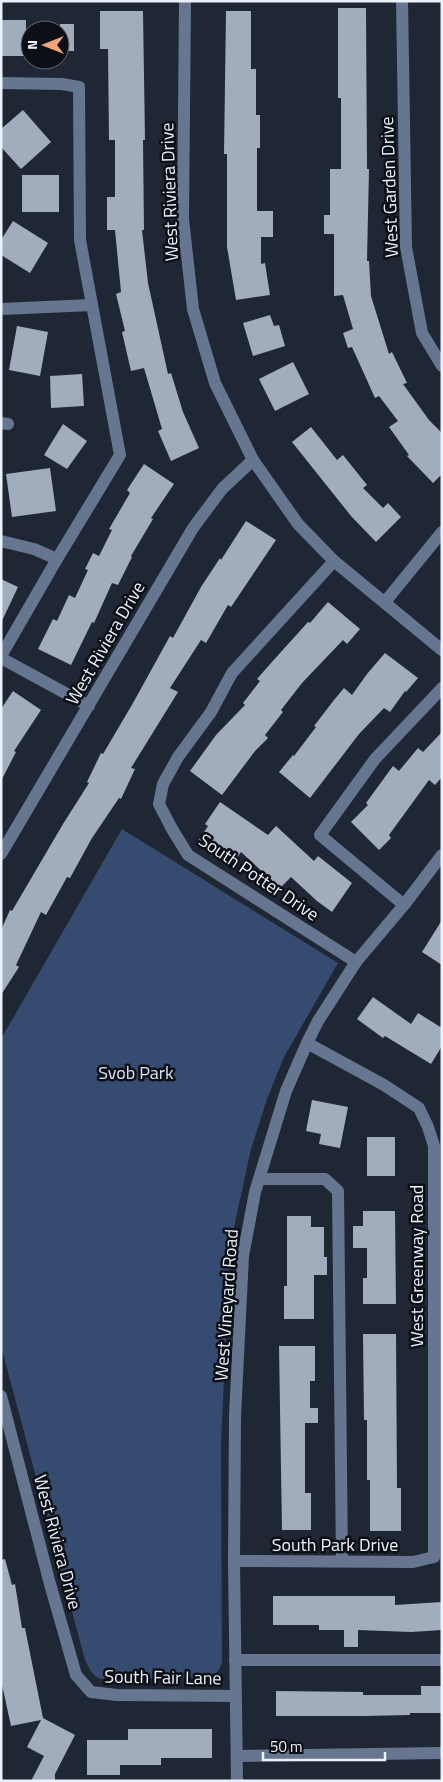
<svg xmlns="http://www.w3.org/2000/svg" width="443" height="1782" viewBox="0 0 443 1782" font-family="'Titillium Web',sans-serif">
	<rect width="100%" height="100%" fill="#1f2735"/>
	<path fill="#364b70" d="M122,829l216,134 -54,94 -17,42 -16,50 -18,83 -4,35 -8,178 1,218c-3,9 -7,12 -16,15l-105,1c-9,-3 -12,-11 -16,-19l-84,-314v-307z"/>
	<g fill="#a1acbd">
		<polygon points="338,8 366,8 367,169 369,169 367,261 369,261 371,296 389,354 392,352 407,383 403,384 429,420 442,433 442,474 433,483 407,456 409,455 389,427 398,421 379,396 375,398 352,347 348,348 343,333 353,329 343,295 334,296 334,234 324,234 324,215 330,215 330,169 341,169 341,98 338,98"/>
		<polygon points="100,11 143,11 145,140 143,140 144,230 142,230 148,283 168,374 171,373 183,412 199,448 171,461 158,431 162,429 144,368 131,371 122,332 125,331 116,294 121,292 115,230 107,230 107,197 115,197 115,140 109,140 108,49 100,49"/>
		<polygon points="226,11 251,11 251,69 256,69 256,115 260,115 260,148 257,148 257,211 273,211 273,237 261,237 261,264 265,263 270,295 236,300 227,247 227,154 224,154"/>
		<rect x="1" y="20" width="25" height="36"/>
		<rect x="60" y="24" width="14" height="27"/>
		<polygon points="23,110 51,142 21,169 1,147 1,129"/>
		<rect x="22" y="175" width="37" height="37"/>
		<polygon points="13,221 48,243 30,273 1,255 1,240"/>
		<polygon points="270,315 274,326 279,325 285,346 253,356 243,323"/>
		<polygon points="17,326 48,332 40,376 9,370"/>
		<polygon points="293,362 309,394 275,411 259,379"/>
		<polygon points="82,374 84,406 51,408 50,376"/>
		<polygon points="63,424 87,441 67,469 44,455"/>
		<polygon points="311,427 337,460 343,455 367,485 363,488 383,508 388,503 401,517 376,542 351,516 292,442"/>
		<polygon points="144,464 174,484 151,518 153,519 131,556 132,557 118,585 112,583 94,623 92,622 71,665 38,649 53,619 57,621 69,595 75,598 88,570 85,569 93,553 99,556 112,530 109,529 130,493 127,490"/>
		<polygon points="50,468 56,511 12,517 6,474"/>
		<polygon points="246,521 276,540 231,607 228,605 206,643 201,640 170,688 178,692 131,768 135,769 121,799 119,798 92,838 70,878 67,877 46,915 41,912 16,965 19,967 1,995 1,930 10,910 12,911 63,824 89,783 87,782 101,753 103,754 133,703 170,636 173,638 201,587 220,558 221,560"/>
		<polygon points="1,579 18,587 1,623"/>
		<polygon points="328,602 360,629 347,644 343,640 302,683 281,710 283,712 265,735 268,738 255,751 222,795 190,771 216,735 245,705 243,703 260,681 257,679 271,663 308,622 310,623"/>
		<polygon points="385,653 418,678 406,692 405,691 390,712 384,708 359,734 310,798 279,772 293,755 294,756 316,727 314,726 334,700 344,688 352,695 367,674"/>
		<polygon points="13,691 41,710 14,751 16,752 1,781 1,709"/>
		<polygon points="442,732 442,777 435,785 429,780 389,835 391,838 379,850 351,822 368,805 366,803 393,766 399,771 418,748 423,752"/>
		<polygon points="220,802 268,835 276,826 314,861 318,856 352,883 332,912 317,901 291,877 280,888 241,852 233,864 199,840 208,826 205,824"/>
		<polygon points="442,920 442,965 422,952"/>
		<polygon points="373,997 411,1024 418,1013 442,1028 442,1046 431,1064 385,1036 383,1038 357,1019"/>
		<polygon points="312,1100 348,1107 340,1148 319,1144 321,1134 306,1131"/>
		<rect x="367" y="1137" width="28" height="39"/>
		<polygon points="363,1211 395,1211 396,1304 363,1304 363,1278 367,1278 367,1248 353,1248 353,1226 363,1226"/>
		<polygon points="287,1216 311,1216 311,1227 324,1227 324,1257 327,1257 327,1275 314,1275 314,1319 284,1319 284,1286 287,1286"/>
		<polygon points="363,1334 396,1334 397,1488 401,1488 401,1531 370,1531 370,1480 367,1480 367,1420 364,1420"/>
		<polygon points="279,1346 315,1346 315,1381 310,1381 310,1408 318,1408 318,1423 305,1423 305,1493 311,1493 311,1530 282,1530"/>
		<polygon points="5,1559 12,1585 15,1584 22,1628 25,1628 43,1718 75,1735 55,1774 55,1781 31,1781 44,1756 27,1747 41,1720 11,1726 1,1680 1,1560"/>
		<polygon points="273,1596 395,1596 395,1605 442,1602 442,1630 411,1632 358,1630 358,1647 344,1647 344,1630 319,1630 319,1625 273,1625"/>
		<polygon points="421,1686 442,1686 442,1713 410,1713 410,1715 363,1716 276,1716 276,1691 363,1692 363,1695 421,1695"/>
		<polygon points="128,1729 212,1729 212,1758 161,1758 161,1765 120,1765 120,1775 87,1775 87,1740 128,1740"/>
	</g>
	<g fill="none" stroke-linecap="round" stroke-linejoin="round">
		<g stroke="#667691" stroke-width="12">
			<polyline points="185,1 183,219 193,309 215,383 253,460 298,524 334,561 442,650"/>
			<polyline points="402,1 406,247 422,333 442,366"/>
			<polyline points="1,83 62,84 79,87 80,240 120,455 57,559 1,656"/>
			<polyline points="1,309 92,305"/>
			<polyline points="1,423 8,424"/>
			<polyline points="1,541 34,549 57,559"/>
			<polyline points="334,561 232,673 211,712 178,757 163,784 159,804 172,829 188,855 356,962"/>
			<polyline points="385,602 442,532"/>
			<polyline points="1,658 89,706"/>
			<polyline points="1,854 193,528 222,489 253,460"/>
			<polyline points="404,905 320,835 375,759 442,688"/>
			<polyline points="259,1179 325,1179 338,1191 342,1560"/>
			<polyline points="1,1396 50,1584 76,1675 91,1692 117,1695 235,1696"/>
			<polyline points="234,1561 413,1562 434,1557 434,1146 428,1127 419,1108 384,1085 307,1043"/>
			<polyline points="235,1660 442,1660"/>
			<polyline points="237,1756 442,1753"/>
			<polyline points="237,1781 234,1561 235,1416 243,1256 255,1192 286,1091 307,1043 318,1021 356,962 404,905 442,855"/>
		</g>
	</g>
	<g text-anchor="middle" dominant-baseline="central" stroke-width="5" stroke-linejoin="round" paint-order="stroke">
		<g font-size="18" fill="#ecf2fc" stroke="#0c1016">
			<text transform="translate(389 187) rotate(-92)">West Garden Drive</text>
			<text transform="translate(169 192) rotate(-92)">West Riviera Drive</text>
			<text transform="translate(105 643) rotate(-60)">West Riviera Drive</text>
			<text transform="translate(259 877) rotate(34)">South Potter Drive</text>
			<text transform="translate(416 1266) rotate(-90)">West Greenway Road</text>
			<text transform="translate(226 1305) rotate(-86)">West Vineyard Road</text>
			<text transform="translate(58 1542) rotate(75)">West Riviera Drive</text>
			<text x="335" y="1544">South Park Drive</text>
			<text transform="translate(163 1677) rotate(1)">South Fair Lane</text>
		</g>
		<g font-size="18" fill="#d8e3f4" stroke="#0c1016">
			<text x="136" y="1072">Svob Park</text>
		</g>
	</g>
	<rect width="443" height="1782" fill="none" stroke="#ecf2fc" stroke-width="5"/>
	<g transform="translate(45 45) rotate(270)"><circle r="24" fill="#0c1016" stroke="#666a72"/>
	<path d="M0-4L9 19L0 12L-9 19Z" fill="#efa377"/>
	<text y="-8" font-size="14" font-weight="bold" text-anchor="middle" fill="#ecf2fc">N</text>
	</g>
	<path d="M263 1752v8h122v-8" fill="none" stroke="#ecf2fc" stroke-width="2.5"/>
	<text x="270" y="1752" font-size="15" fill="#ecf2fc" stroke="#0c1016" stroke-width="4" paint-order="stroke">50 m</text>
</svg>
